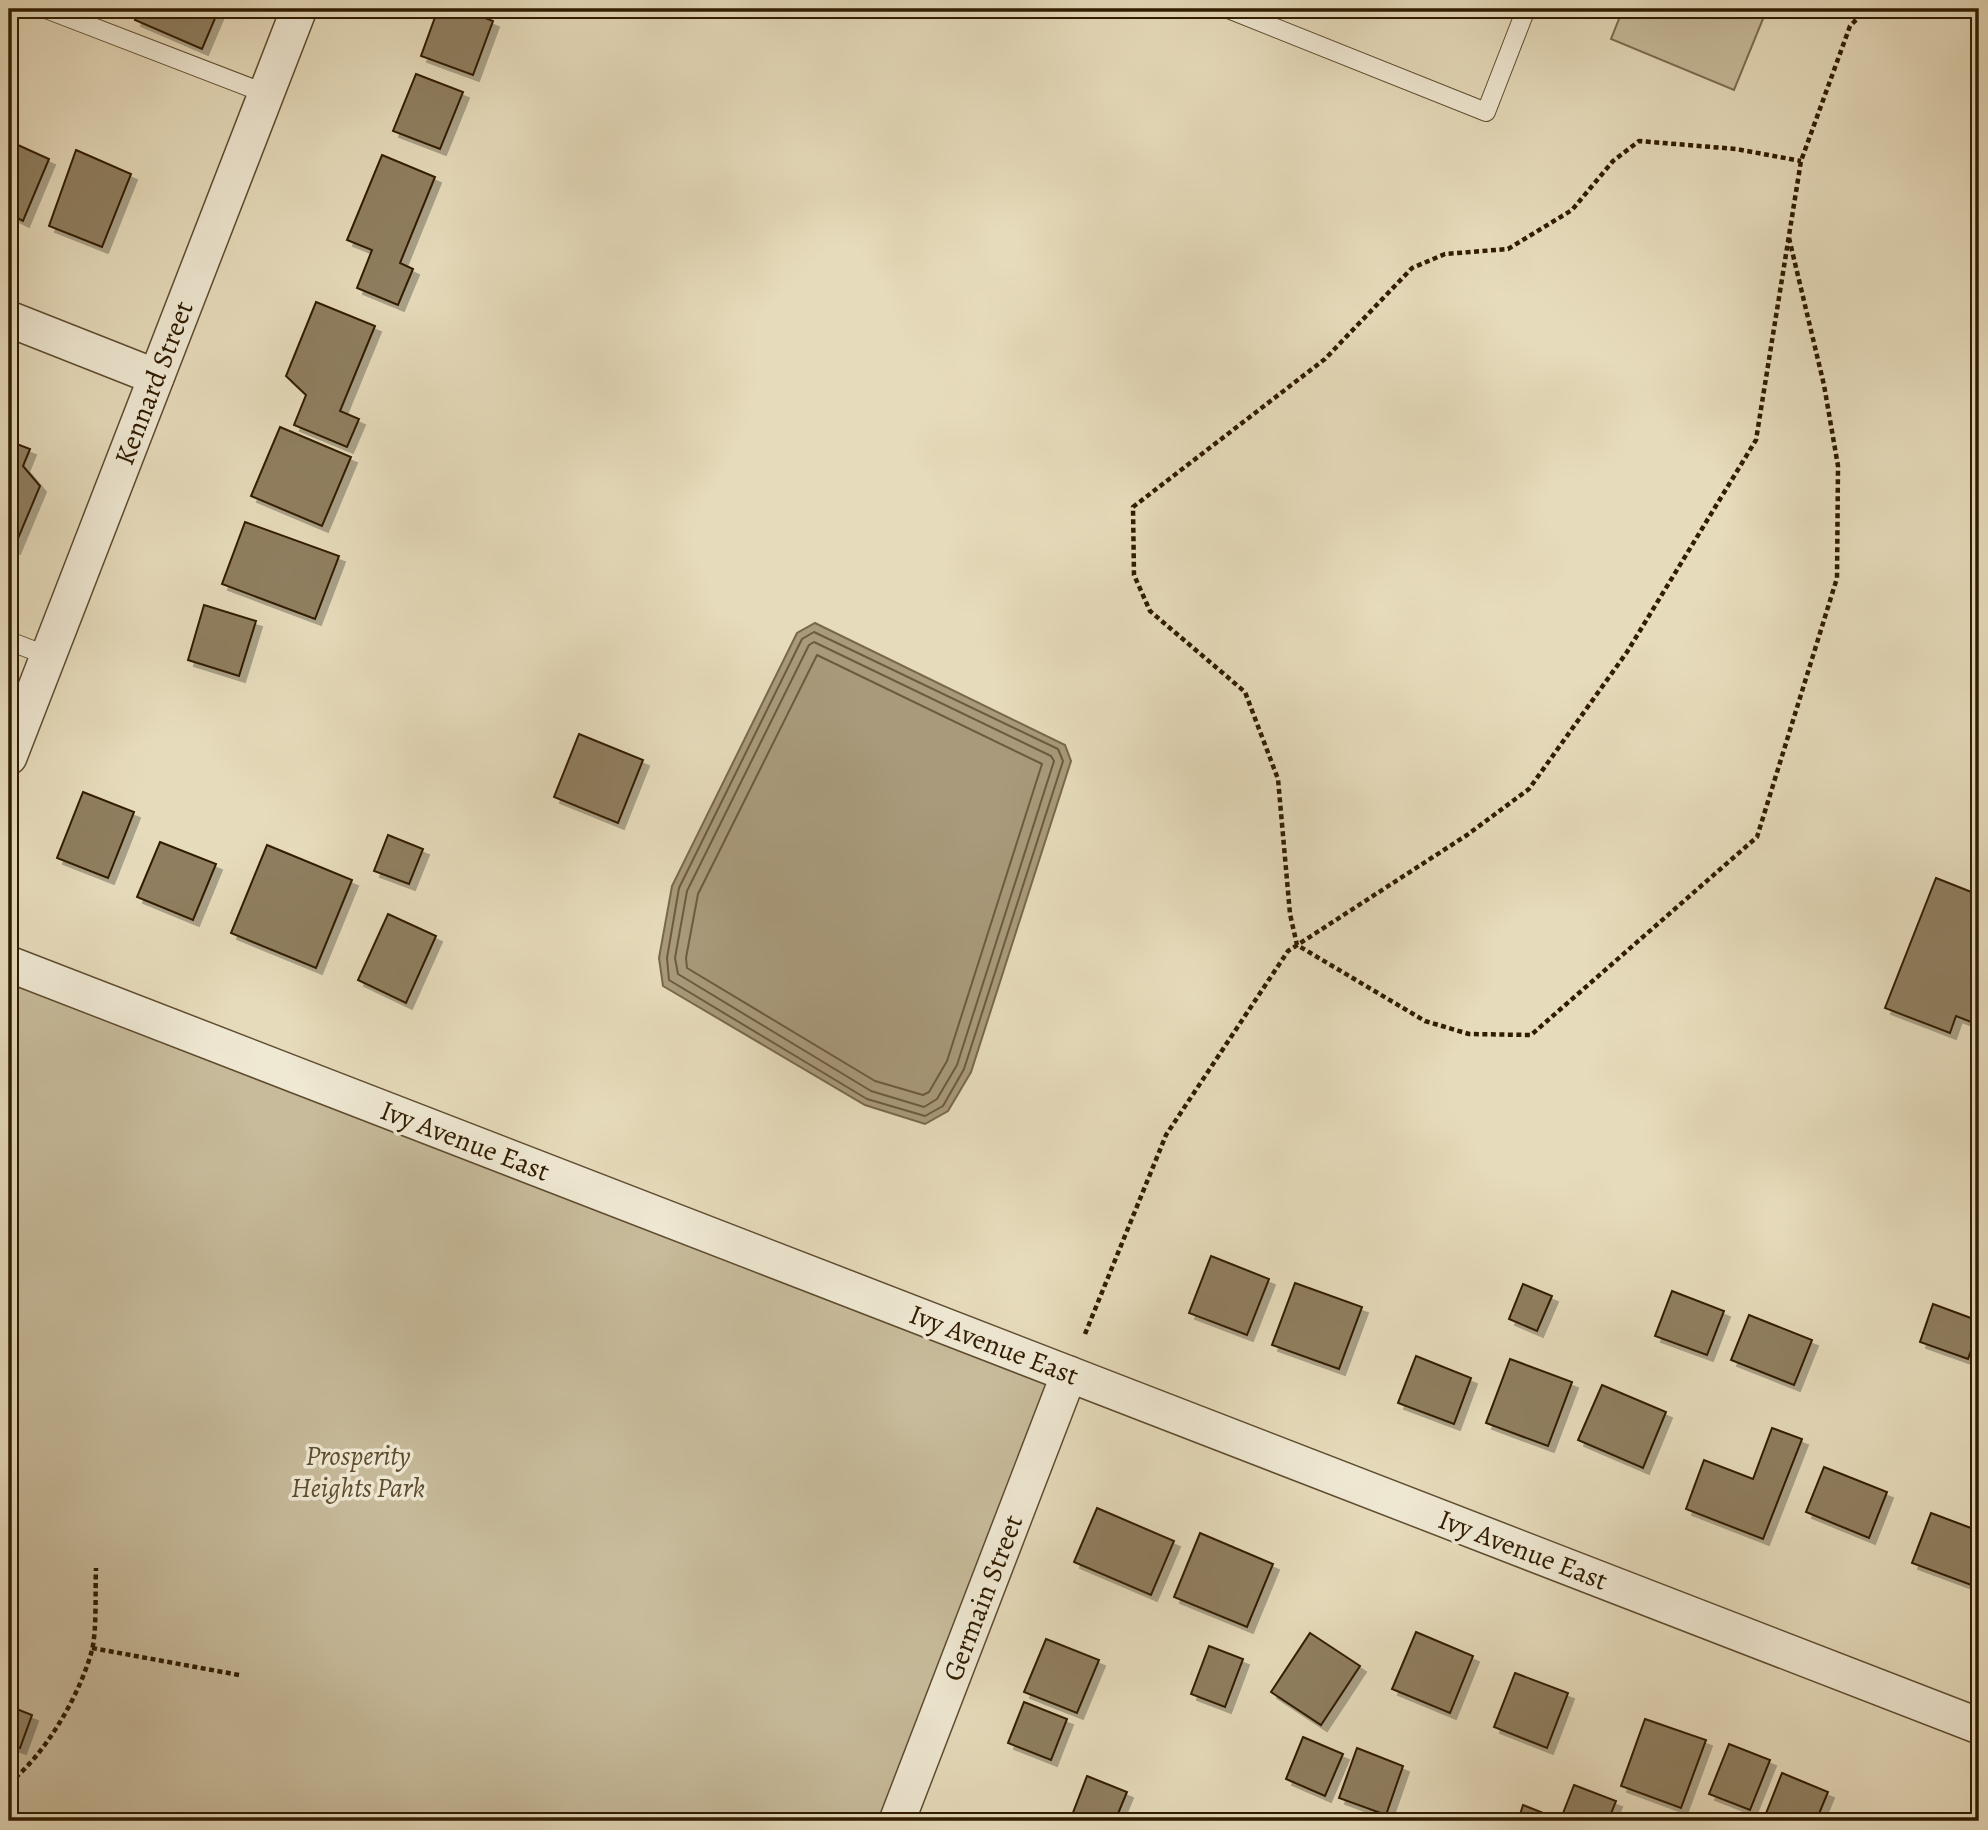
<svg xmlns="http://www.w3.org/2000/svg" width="1988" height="1830" viewBox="0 0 1988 1830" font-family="Alegreya,serif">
	<defs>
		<filter id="shadow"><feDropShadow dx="6" dy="6" stdDeviation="0" flood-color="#0004"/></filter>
	</defs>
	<rect width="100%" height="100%" fill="#e6dbbb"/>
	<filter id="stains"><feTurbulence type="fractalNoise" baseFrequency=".00286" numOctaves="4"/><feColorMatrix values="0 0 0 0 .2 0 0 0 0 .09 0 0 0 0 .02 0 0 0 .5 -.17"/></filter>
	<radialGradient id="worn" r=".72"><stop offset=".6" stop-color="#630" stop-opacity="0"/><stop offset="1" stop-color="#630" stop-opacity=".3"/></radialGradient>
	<g fill="#c7bb9b" stroke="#7c6c4e" stroke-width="2">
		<polygon points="1623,9 1767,9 1734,90 1611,39"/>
		<polygon points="9,964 1069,1374 897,1821 9,1821"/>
	</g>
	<polygon fill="#a89a7b" stroke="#78684a" stroke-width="2" points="815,623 1065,745 1071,761 971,1072 948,1111 925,1124 865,1105 663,986 659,958 672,886 797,633"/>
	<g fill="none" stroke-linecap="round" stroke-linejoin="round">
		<g stroke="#6c5b3e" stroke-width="2">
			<polygon points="814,632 1058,749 1063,761 964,1069 943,1106 925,1116 867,1099 669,980 667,958 679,888 802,639"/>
			<polygon points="814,642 1051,756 1054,761 957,1065 937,1099 924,1107 871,1091 678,974 675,958 687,891 809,645"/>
			<polygon points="817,655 1042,764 947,1061 929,1092 923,1095 875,1081 687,968 686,958 698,894"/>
		</g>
	</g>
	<g fill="#8f7f61" stroke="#301c00" stroke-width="2" filter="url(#shadow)">
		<polygon points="140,9 219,9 202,49 135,20"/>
		<polygon points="438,9 462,9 493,21 473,75 421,56"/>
		<polygon points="416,74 463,92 440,149 393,131"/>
		<polygon points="9,141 49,159 23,221 9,214"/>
		<polygon points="76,150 131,174 102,247 49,226"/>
		<polygon points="382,155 435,177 400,263 413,269 398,305 357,288 372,250 347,240"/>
		<polygon points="316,302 375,326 340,411 359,419 347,447 294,425 306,395 286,376"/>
		<polygon points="280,427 351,457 322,526 251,496"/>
		<polygon points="9,441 30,449 23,466 40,486 14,548 9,546"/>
		<polygon points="245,522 339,556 315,619 222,584"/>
		<polygon points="204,605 256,621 239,676 188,660"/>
		<polygon points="579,734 643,760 618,823 554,797"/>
		<polygon points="83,792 134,812 108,878 57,858"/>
		<polygon points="388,835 423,849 409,884 374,871"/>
		<polygon points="160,842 216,864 193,920 137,897"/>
		<polygon points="267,845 352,880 316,968 231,933"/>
		<polygon points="1936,878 1979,895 1979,1025 1956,1016 1950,1033 1885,1008"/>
		<polygon points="388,914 436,936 406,1003 358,980"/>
		<polygon points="1211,1256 1269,1279 1247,1335 1189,1313"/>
		<polygon points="1295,1283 1362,1307 1339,1369 1272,1345"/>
		<polygon points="1523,1284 1552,1296 1537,1331 1509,1319"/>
		<polygon points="1672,1291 1724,1311 1707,1355 1655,1336"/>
		<polygon points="1933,1304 1979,1321 1979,1328 1968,1359 1920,1342"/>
		<polygon points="1749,1315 1812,1340 1794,1385 1731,1360"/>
		<polygon points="1416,1356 1471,1378 1454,1424 1398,1403"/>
		<polygon points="1510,1359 1572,1382 1548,1446 1486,1423"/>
		<polygon points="1602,1385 1666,1412 1643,1468 1578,1440"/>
		<polygon points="1772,1428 1802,1439 1763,1539 1686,1509 1704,1460 1753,1479"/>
		<polygon points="1824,1467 1887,1492 1869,1538 1806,1512"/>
		<polygon points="1097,1508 1174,1541 1151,1595 1074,1562"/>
		<polygon points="1931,1513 1979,1531 1979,1572 1974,1586 1912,1563"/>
		<polygon points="1200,1533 1273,1564 1247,1627 1174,1597"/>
		<polygon points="1416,1632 1473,1656 1450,1713 1392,1689"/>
		<polygon points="1310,1633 1360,1666 1321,1725 1271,1692"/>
		<polygon points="1046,1639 1099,1660 1077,1713 1024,1692"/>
		<polygon points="1209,1646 1243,1659 1225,1707 1191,1694"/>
		<polygon points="1515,1673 1568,1693 1547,1748 1494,1727"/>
		<polygon points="1024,1702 1067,1719 1051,1760 1008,1743"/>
		<polygon points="9,1706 32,1715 20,1748 9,1744"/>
		<polygon points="1645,1719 1706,1740 1681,1808 1621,1786"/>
		<polygon points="1303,1737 1343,1754 1325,1796 1286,1779"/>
		<polygon points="1729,1744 1770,1760 1750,1810 1709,1794"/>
		<polygon points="1357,1748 1403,1766 1386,1815 1339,1798"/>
		<polygon points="1782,1773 1828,1792 1816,1821 1763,1821"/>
		<polygon points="1087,1776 1127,1792 1115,1821 1080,1821 1071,1818"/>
		<polygon points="1574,1785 1616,1801 1608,1821 1560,1821"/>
		<polygon points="1523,1805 1551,1816 1549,1821 1518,1821"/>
	</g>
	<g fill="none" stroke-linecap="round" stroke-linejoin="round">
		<g stroke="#5e4c2f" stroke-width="20">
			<g id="lane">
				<polyline points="46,9 267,94"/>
				<polyline points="1228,9 1486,112 1526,9"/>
				<polyline points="9,641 48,656"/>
			</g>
		</g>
		<g stroke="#5e4c2f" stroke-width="38">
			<g id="street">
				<polyline points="9,319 156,377"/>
				<polyline points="9,757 299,9"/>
				<polyline points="9,964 1979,1726"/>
				<polyline points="897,1821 1069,1374"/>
			</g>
		</g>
		<g stroke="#301c00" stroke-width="4.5" stroke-dasharray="5 3.5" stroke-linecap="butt">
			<polyline points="1789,238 1824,385 1838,466 1837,578 1757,837 1531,1035 1469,1034 1425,1021 1297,945 1290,914 1278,779 1245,692 1150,611 1134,575 1133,507 1325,359 1412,268 1445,254 1508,249 1572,210 1613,161 1639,141 1736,149 1801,161"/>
			<polyline points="1085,1334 1166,1135 1288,951 1467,835 1529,789 1627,652 1756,440 1801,161 1850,26 1867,9"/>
			<polyline points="92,1648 239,1675"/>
			<path d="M9,1783c36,-28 71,-88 83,-133 5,-21 3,-58 4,-82"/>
		</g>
		<use href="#lane" stroke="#efe8d3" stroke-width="18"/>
		<use href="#street" stroke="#efe8d3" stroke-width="35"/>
	</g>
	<g text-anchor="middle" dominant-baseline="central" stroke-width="7" stroke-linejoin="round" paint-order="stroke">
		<g font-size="28" fill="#301c00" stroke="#efe8d3">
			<text transform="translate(154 383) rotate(-69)">Kennard Street</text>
			<text transform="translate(465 1141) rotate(21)">Ivy Avenue East</text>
			<text transform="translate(994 1345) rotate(21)">Ivy Avenue East</text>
			<text transform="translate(1523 1550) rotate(21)">Ivy Avenue East</text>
			<text transform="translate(983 1598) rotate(-69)">Germain Street</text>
		</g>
		<g font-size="28" font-style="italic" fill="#5d4c2e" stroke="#efe8d3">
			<text x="358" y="1456">Prosperity<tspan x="358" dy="32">Heights Park</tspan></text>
		</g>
	</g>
	<rect width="1988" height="1830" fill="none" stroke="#e6dbbb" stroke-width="35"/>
	<rect x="10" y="10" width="1967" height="1809" fill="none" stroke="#301c00" stroke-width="3.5"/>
	<rect x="18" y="18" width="1953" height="1795" fill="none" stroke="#301c00" stroke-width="2"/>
	<rect width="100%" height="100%" filter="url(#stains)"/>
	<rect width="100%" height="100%" fill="url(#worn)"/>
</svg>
